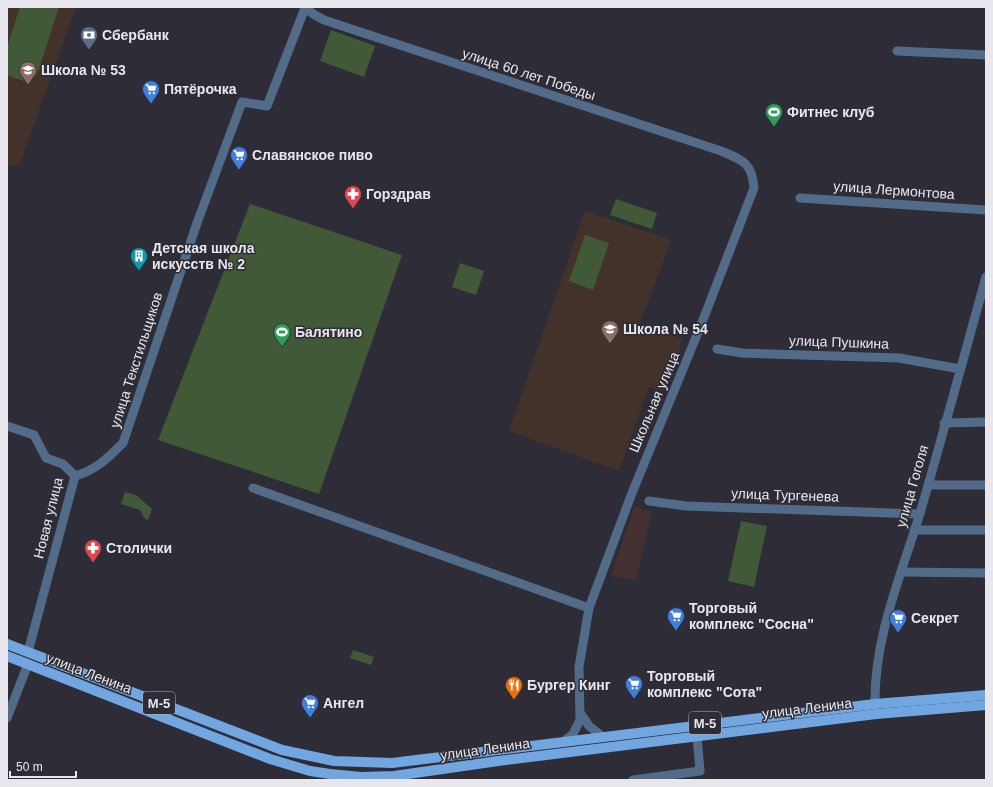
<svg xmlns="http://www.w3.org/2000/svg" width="993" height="787" viewBox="0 0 993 787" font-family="Helvetica,sans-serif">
	<rect width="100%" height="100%" fill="#2e2d37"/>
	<polygon fill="#443030" points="634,507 652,511 636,580 611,576"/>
	<g fill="#433229">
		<polygon points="7,7 76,7 20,164 7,166"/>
		<polygon points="585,211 671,240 640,324 683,339 664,392 649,387 619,471 509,431"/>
	</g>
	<g fill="#415937">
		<polygon points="20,7 59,7 39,69 36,76 26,82 7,75 7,47"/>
		<polygon points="331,30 375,46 364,77 320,61"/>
		<polygon points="616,199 657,213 652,229 610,215"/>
		<polygon points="250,204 402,255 319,494 158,440"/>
		<polygon points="585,235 609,243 593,290 569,281"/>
		<polygon points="460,263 484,271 476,295 452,287"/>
		<polygon points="125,492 136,495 152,509 148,520 144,518 140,510 121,504"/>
		<polygon points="741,521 767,526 754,587 728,581"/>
		<polygon points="353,650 374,657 371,665 350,658"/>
	</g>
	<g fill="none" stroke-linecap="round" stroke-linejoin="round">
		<g stroke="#526b88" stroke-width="9">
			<path d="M305,7l8,7 11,6 397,131c22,9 31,12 33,37l-53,137 -69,168 -43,115 -10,59 1,53 -7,14 -9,7"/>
			<polyline points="897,51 986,55"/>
			<polyline points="800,198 986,210"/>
			<polyline points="717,349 742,353 899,358 960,369"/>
			<polyline points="944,423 986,422"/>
			<polyline points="7,426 34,435 46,458 63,464 75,476 28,652"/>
			<path d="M75,476c21,-6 33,-18 48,-33l74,-220 45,-121 25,4 38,-98"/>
			<polyline points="928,485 986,485"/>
			<polyline points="253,488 589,608"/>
			<polyline points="649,501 686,506 920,514"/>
			<polyline points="914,530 986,530"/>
			<polyline points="901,572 986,573"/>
			<path d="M875,704c-1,-67 26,-128 45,-191 23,-78 44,-157 66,-236"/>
			<polyline points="581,714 589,726 602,736"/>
			<polyline points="7,718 28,664"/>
			<polyline points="633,780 700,771 697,736"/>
		</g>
		<g stroke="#72a6e1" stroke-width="10">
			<polyline points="7,644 282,750 334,761 392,763 875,704 986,695"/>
			<polyline points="7,656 270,759 310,771 330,774 361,777 394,776 498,761 876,714 986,705"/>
		</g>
	</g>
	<defs>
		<g id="bank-pin" transform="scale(0.9)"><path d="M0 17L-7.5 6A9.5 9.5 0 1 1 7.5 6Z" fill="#5c6f8a" stroke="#2e2d37"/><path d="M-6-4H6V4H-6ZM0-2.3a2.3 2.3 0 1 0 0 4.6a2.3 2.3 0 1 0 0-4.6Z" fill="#fff"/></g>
		<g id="school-pin" transform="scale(0.9)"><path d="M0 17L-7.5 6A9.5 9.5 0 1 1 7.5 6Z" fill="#8d6e63" stroke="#2e2d37"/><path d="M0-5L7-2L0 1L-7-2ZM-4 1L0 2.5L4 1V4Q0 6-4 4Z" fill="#fff"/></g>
		<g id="supermarket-pin" transform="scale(0.9)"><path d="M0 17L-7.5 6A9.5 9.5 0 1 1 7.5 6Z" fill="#3f7fe0" stroke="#2e2d37"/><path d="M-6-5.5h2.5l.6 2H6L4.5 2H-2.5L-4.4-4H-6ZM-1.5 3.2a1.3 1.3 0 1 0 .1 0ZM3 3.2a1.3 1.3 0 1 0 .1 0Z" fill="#fff"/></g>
		<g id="stadium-pin" transform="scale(0.9)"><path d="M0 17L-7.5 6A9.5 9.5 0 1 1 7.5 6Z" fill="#2e9e5b" stroke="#2e2d37"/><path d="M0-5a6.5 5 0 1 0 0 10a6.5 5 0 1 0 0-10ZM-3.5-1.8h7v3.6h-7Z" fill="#fff"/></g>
		<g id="pharmacy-pin" transform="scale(0.9)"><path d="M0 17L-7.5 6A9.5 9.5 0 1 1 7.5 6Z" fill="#e0444e" stroke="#2e2d37"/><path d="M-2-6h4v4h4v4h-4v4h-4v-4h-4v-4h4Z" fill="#fff"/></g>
		<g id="building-pin" transform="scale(0.9)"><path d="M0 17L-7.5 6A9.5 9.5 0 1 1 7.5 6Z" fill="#0f9aa8" stroke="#2e2d37"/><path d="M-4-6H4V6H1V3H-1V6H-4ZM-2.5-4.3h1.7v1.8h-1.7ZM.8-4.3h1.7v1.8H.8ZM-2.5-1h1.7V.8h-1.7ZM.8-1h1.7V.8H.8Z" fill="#fff"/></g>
		<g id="restaurant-pin" transform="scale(0.9)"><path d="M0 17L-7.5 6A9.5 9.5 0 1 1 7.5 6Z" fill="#e8710a" stroke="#2e2d37"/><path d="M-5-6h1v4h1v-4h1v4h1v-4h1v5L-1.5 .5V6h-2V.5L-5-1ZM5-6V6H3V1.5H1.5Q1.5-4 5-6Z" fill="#fff"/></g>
	</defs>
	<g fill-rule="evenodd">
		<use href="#bank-pin" x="89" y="35"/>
		<use href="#school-pin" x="28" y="70"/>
		<use href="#supermarket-pin" x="151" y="89"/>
		<use href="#stadium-pin" x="774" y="112"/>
		<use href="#supermarket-pin" x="239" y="155"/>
		<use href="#pharmacy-pin" x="353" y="194"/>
		<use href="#building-pin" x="139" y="256"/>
		<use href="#school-pin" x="610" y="329"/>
		<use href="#stadium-pin" x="282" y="332"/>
		<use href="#pharmacy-pin" x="93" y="548"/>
		<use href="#supermarket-pin" x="676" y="616"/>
		<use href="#supermarket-pin" x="898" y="618"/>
		<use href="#supermarket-pin" x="634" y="684"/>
		<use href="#restaurant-pin" x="514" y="685"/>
		<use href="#supermarket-pin" x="310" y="703"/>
	</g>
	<g text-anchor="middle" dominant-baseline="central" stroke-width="3" stroke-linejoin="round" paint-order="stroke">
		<g fill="#2e2d37" stroke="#b0afb6" stroke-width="1">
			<rect x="143" y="692" width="32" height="22" rx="3"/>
			<rect x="689" y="712" width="32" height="22" rx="3"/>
		</g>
		<g font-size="13" font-weight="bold" fill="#e7e7ed">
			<text x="159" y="703">М-5</text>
			<text x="705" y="723">М-5</text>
		</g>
		<g font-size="14" font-weight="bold" fill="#e7e7ed" stroke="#2e2d37" text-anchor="start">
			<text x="102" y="35">Сбербанк</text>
			<text x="41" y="70">Школа № 53</text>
			<text x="164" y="89">Пятёрочка</text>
			<text x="787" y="112">Фитнес клуб</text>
			<text x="252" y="155">Славянское пиво</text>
			<text x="366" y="194">Горздрав</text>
			<text x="152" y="248">Детская школа<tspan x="152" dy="16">искусств № 2</tspan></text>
			<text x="623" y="329">Школа № 54</text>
			<text x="295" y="332">Балятино</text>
			<text x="106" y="548">Столички</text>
			<text x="689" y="608">Торговый<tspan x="689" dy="16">комплекс "Сосна"</tspan></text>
			<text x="911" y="618">Секрет</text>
			<text x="647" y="676">Торговый<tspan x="647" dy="16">комплекс "Сота"</tspan></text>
			<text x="527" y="685">Бургер Кинг</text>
			<text x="323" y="703">Ангел</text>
		</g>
		<g font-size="14" fill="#e7e7ed" stroke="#2e2d37">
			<text transform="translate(529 74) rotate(18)">улица 60 лет Победы</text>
			<text transform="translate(894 190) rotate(4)">улица Лермонтова</text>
			<text transform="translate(839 342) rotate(2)">улица Пушкина</text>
			<text transform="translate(136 360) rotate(-72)">улица Текстильщиков</text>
			<text transform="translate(654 402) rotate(-67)">Школьная улица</text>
			<text transform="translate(912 486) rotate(-74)">улица Гоголя</text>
			<text transform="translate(785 495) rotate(2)">улица Тургенева</text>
			<text transform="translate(48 518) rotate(-76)">Новая улица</text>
			<text transform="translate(89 673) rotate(21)">улица Ленина</text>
			<text transform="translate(807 708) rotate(-7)">улица Ленина</text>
			<text transform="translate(485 749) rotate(-8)">улица Ленина</text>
		</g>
	</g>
	<rect width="993" height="787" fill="none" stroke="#e7e7ed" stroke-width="16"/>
	<path d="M10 771v6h66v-6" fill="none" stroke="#e7e7ed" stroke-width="2"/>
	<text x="16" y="771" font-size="12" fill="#e7e7ed" stroke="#2e2d37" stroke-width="3" paint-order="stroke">50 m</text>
</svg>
